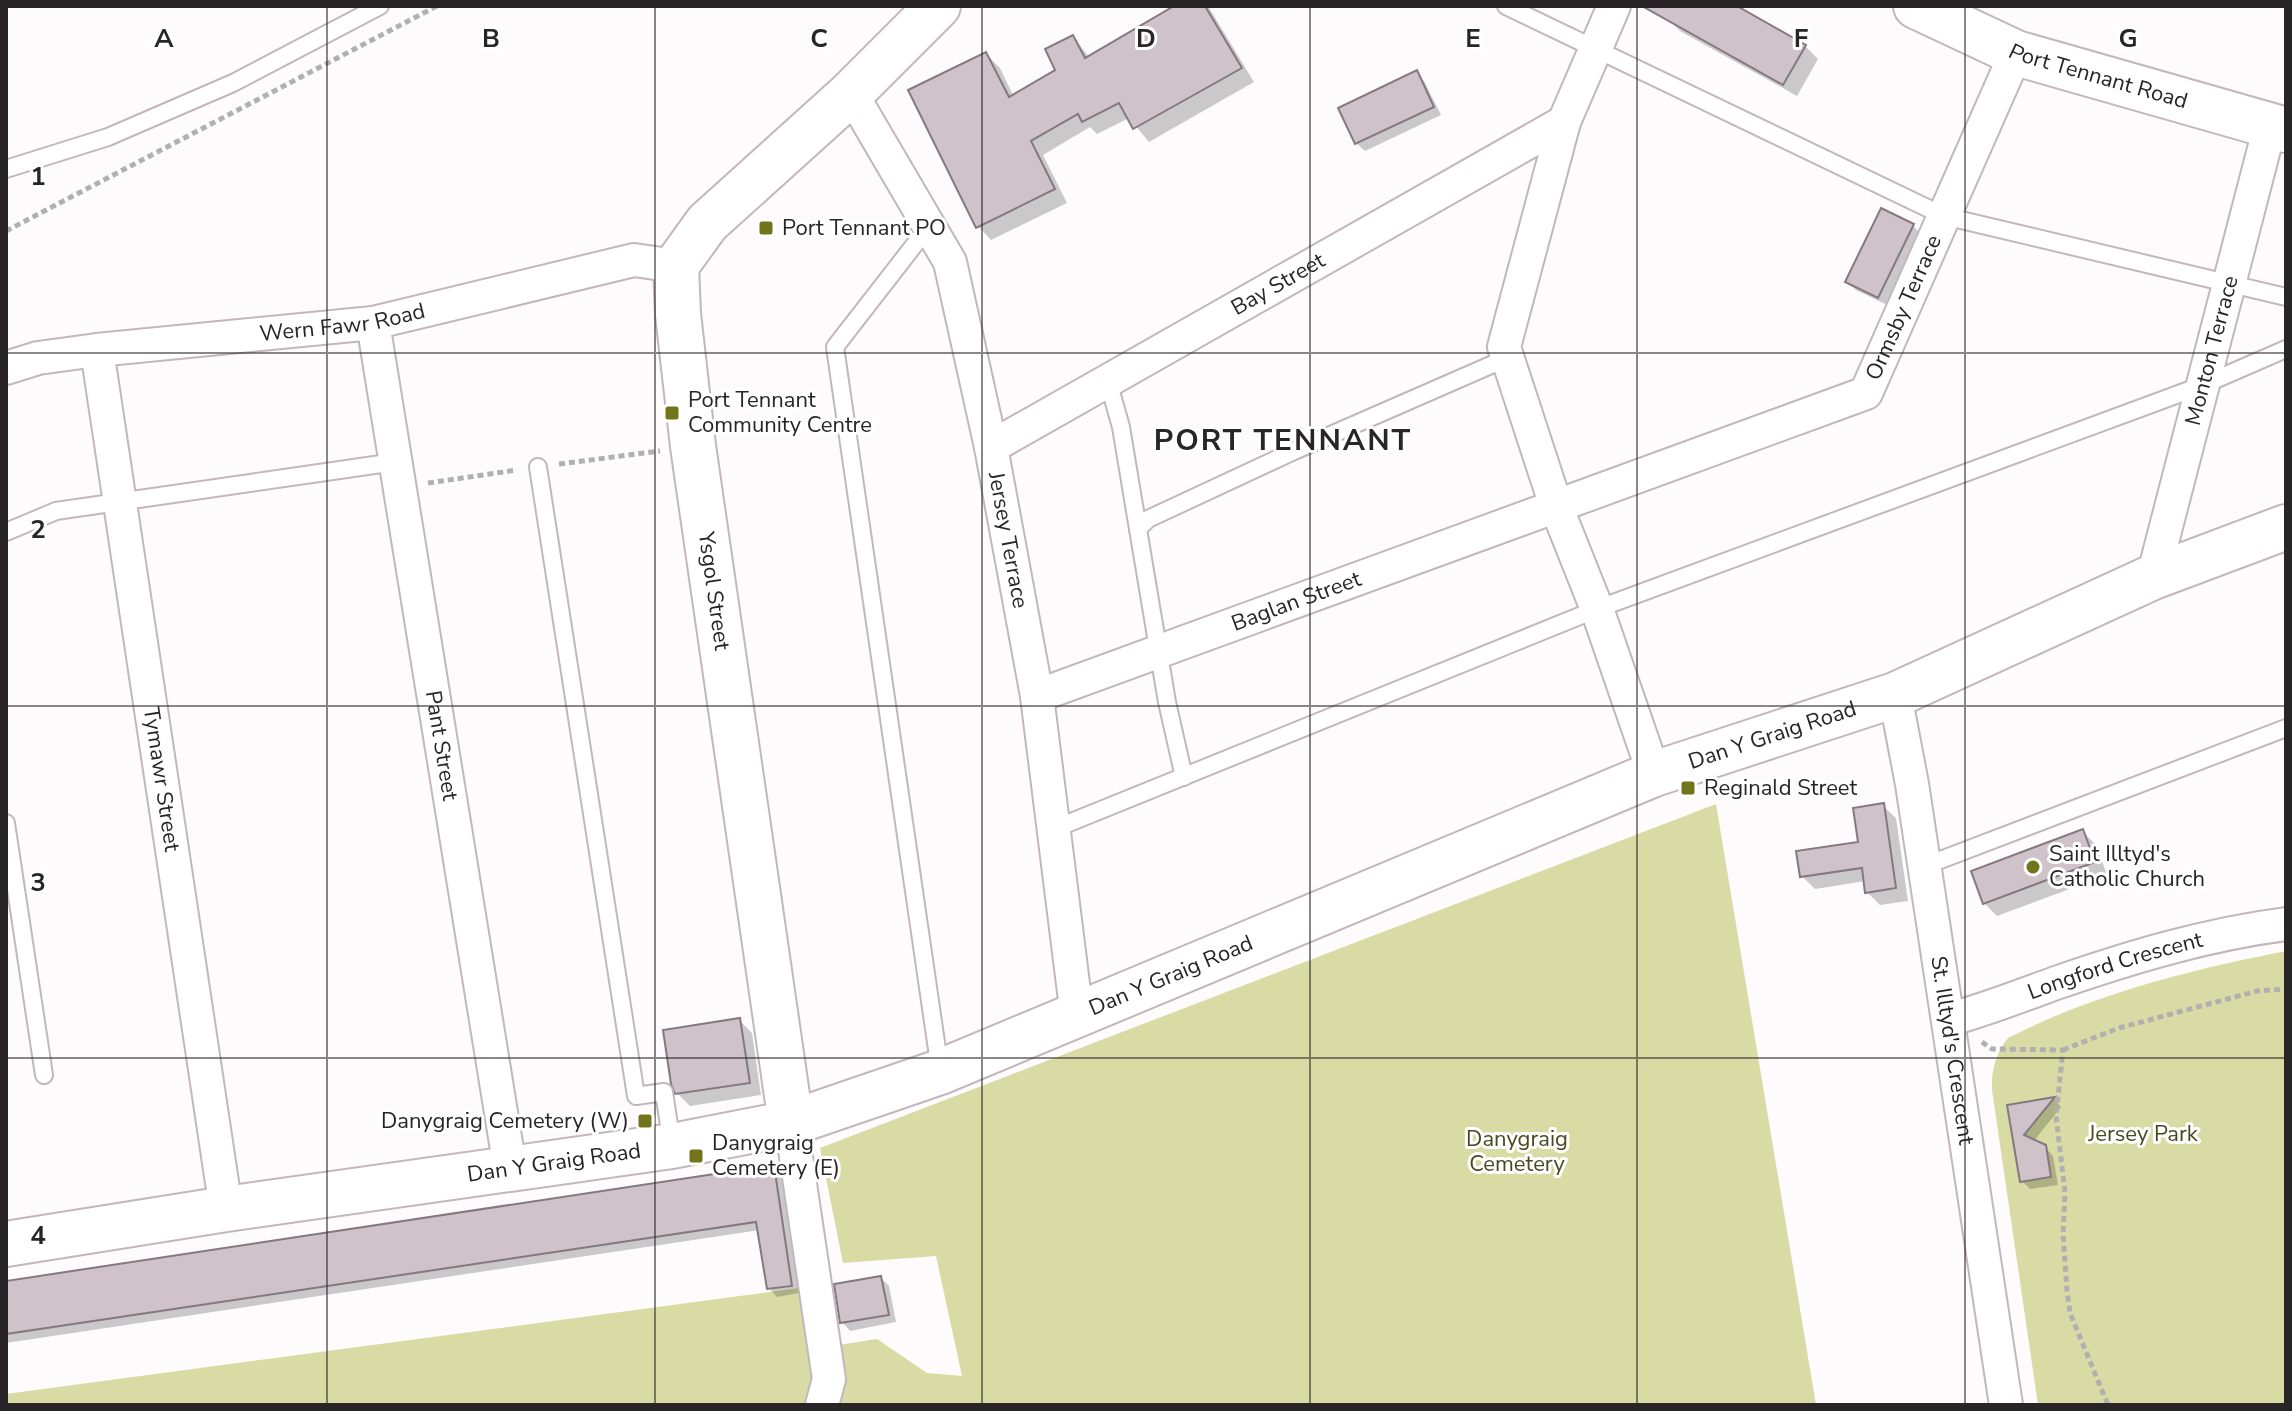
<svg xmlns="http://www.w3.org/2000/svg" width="2292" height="1411" viewBox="0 0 2292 1411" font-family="'Nunito Sans',sans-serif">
	<rect width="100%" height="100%" fill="#fdfbfc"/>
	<g fill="#d8dca4">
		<polygon points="1716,804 1816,1405 6,1405 6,1394 829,1284 838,1345 877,1339 927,1373 962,1376 936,1256 843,1263 820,1148"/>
		<path d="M2286,951v454h-248l-46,-315c-1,-20 4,-37 16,-52 88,-45 182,-68 278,-87z"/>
	</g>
	<g fill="#0003">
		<polygon points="1178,6 1208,6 1254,82 1149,142 1129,118 1097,134 1090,127 1043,155 1067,203 991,240 978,226 986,54 1000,68 1014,97 1058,71 1073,37 1090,58"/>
		<polygon points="1674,6 1733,6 1805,46 1818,59 1797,96 1680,31 1667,18"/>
		<polygon points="1416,73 1424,81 1441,115 1365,151 1356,143"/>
		<polygon points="1882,211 1913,226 1921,234 1887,305 1856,290 1847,282"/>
		<polygon points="1883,806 1896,818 1908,901 1880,905 1867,892 1866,881 1815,889 1802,876 1860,844"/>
		<polygon points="2083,832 2096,845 2107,875 1997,916 1984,903"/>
		<polygon points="739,1020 752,1033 761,1095 690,1106 677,1093"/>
		<polygon points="2054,1099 2061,1107 2033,1142 2045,1147 2053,1156 2058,1185 2030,1189 2022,1181 2010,1106"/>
		<polygon points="773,1167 781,1175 799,1293 777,1297 769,1288 760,1230 6,1343 6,1282"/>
		<polygon points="881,1278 889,1286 896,1322 850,1331 842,1322"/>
	</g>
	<g fill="#cfc2c8" stroke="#85787e" stroke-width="2">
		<polygon points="1174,6 1205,6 1242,68 1133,129 1119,103 1082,122 1078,114 1031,141 1055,189 976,228 908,90 986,52 1009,97 1055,70 1045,49 1073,35 1085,58"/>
		<polygon points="1642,6 1737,6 1806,45 1783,85"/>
		<polygon points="1417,70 1434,107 1355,144 1338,108"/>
		<polygon points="1881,208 1914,224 1878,298 1845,282"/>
		<polygon points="1884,803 1896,888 1865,893 1862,868 1800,877 1796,851 1858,842 1853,808"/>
		<polygon points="2083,829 2095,862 1983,904 1971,871"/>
		<polygon points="740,1018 750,1083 675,1094 671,1084 663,1030"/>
		<polygon points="2055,1097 2024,1135 2046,1145 2051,1177 2020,1182 2007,1105"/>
		<polygon points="774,1165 792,1286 767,1289 756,1222 6,1334 6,1281"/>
		<polygon points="881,1276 889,1315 840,1323 834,1284"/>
	</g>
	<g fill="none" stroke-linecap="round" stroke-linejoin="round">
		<g stroke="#c3b6bc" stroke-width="20">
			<g id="lane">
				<polyline points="1506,6 1944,216 2286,297"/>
				<polyline points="6,169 108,137 233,83 380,6"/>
				<polyline points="929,226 835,347 940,1070"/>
				<polyline points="1108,381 1121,427 1138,529"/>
				<polyline points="538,467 636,1096 664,1092 672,1145"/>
				<polyline points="6,532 56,511 395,462"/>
				<polyline points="1184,777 1167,702 1138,529 1148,519 1294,451 1507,358"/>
				<polyline points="6,823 44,1075"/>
				<polyline points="1054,829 1597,609 2203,385 2286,349"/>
				<polyline points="1922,867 2286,728"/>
			</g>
		</g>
		<g stroke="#c3b6bc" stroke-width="36">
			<g id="street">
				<polyline points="1614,6 1564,122 1504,347 1556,506 1597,609 1654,774"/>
				<path id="s1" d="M851,93l99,169 41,185 46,249 40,320"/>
				<path id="s2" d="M373,323l137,845"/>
				<path id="s3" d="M97,350l129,859"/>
				<path id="s4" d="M6,368l32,-10 59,-8 276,-27 261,-63 42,6"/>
				<path id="s5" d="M991,447l573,-325"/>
				<path id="s6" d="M2153,577l117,-451"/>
				<path id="s7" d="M1895,695l17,89 94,621"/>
				<path id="s8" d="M1037,696l829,-303 150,-340"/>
				<path id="s9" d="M1948,1020c36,-10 70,-23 105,-36 75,-26 154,-50 233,-60"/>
				<polyline points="791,1123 829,1379 822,1405"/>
			</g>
		</g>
		<g stroke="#c3b6bc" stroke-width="48">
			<g id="secondary">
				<path id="s10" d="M1916,6l100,47 270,77"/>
				<polyline points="791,1123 693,446 678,314 676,266 707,223 851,93 938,6"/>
				<path id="s11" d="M6,1244l220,-35 446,-63 119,-23 149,-51 714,-298 241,-79 258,-118 133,-50"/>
			</g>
		</g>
		<g stroke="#b2afb1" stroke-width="5" stroke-dasharray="6 4" stroke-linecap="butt">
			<polyline points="6,231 437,6"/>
			<polyline points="559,464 660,451"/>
			<polyline points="428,483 517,470"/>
			<polyline points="1982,1042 1992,1049 2063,1050 2056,1116 2065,1192 2063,1234 2067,1291 2070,1313 2108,1405"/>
			<polyline points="2063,1050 2119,1028 2257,991 2286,989"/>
		</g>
		<use href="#lane" stroke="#fff" stroke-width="16"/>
		<use href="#street" stroke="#fff" stroke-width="32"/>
		<use href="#secondary" stroke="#fff" stroke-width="44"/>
	</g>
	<path fill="none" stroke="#292426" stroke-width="2" stroke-opacity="0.55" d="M327,6v1399M655,6v1399M982,6v1399M1310,6v1399M1637,6v1399M1965,6v1399M6,353h2280M6,706h2280M6,1058h2280"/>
	<g fill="#71741b" stroke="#fff" stroke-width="3">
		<rect x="758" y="220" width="16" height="16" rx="4"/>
		<rect x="664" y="405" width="16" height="16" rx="4"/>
		<rect x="1680" y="780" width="16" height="16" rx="4"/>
		<circle cx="2033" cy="867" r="8"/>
		<rect x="637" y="1113" width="16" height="16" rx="4"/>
		<rect x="688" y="1148" width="16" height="16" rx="4"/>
	</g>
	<g text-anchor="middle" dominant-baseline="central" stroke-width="6" stroke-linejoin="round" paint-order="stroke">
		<g font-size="22" fill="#292426" stroke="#fff">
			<text stroke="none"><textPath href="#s10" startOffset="196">Port Tennant Road</textPath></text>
			<text stroke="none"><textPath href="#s5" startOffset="330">Bay Street</textPath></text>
			<text stroke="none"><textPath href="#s8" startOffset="976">Ormsby Terrace</textPath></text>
			<text stroke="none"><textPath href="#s4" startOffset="340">Wern Fawr Road</textPath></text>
			<text stroke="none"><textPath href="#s6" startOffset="234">Monton Terrace</textPath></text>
			<text stroke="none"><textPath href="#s1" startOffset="480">Jersey Terrace</textPath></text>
			<text transform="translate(714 591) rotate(82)">Ysgol Street</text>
			<text stroke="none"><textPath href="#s8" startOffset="276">Baglan Street</textPath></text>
			<text stroke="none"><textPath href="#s11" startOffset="1850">Dan Y Graig Road</textPath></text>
			<text stroke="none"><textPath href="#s2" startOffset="428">Pant Street</textPath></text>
			<text stroke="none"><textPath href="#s3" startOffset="434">Tymawr Street</textPath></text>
			<text stroke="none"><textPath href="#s9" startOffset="176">Longford Crescent</textPath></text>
			<text stroke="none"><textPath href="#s11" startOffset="1202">Dan Y Graig Road</textPath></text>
			<text stroke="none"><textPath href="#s7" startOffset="360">St. Illtyd's Crescent</textPath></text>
			<text stroke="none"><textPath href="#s11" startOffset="554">Dan Y Graig Road</textPath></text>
		</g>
		<g font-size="22" fill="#292426" stroke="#fff" text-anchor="start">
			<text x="782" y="228">Port Tennant PO</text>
			<text x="688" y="400">Port Tennant<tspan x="688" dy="25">Community Centre</tspan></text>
			<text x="1704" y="788">Reginald Street</text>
			<text x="2049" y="854">Saint Illtyd's<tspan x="2049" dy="25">Catholic Church</tspan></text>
			<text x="629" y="1121" text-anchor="end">Danygraig Cemetery (W)</text>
			<text x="712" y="1143">Danygraig<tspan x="712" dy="25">Cemetery (E)</tspan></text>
		</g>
		<g font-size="22" fill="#474921" stroke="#fff">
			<text x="2143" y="1134">Jersey Park</text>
			<text x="1517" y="1139">Danygraig<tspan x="1517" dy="25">Cemetery</tspan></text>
		</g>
		<g font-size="30" font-weight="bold" letter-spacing="2" fill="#292426" stroke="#fff">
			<text x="1283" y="440">PORT TENNANT</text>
		</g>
	</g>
	<g font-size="26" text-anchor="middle" font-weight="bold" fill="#292426" stroke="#fff" stroke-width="6" stroke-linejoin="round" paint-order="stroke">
		<text x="164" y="47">A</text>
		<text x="491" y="47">B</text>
		<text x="819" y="47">C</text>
		<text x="1146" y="47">D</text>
		<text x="1473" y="47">E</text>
		<text x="1801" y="47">F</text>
		<text x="2128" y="47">G</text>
		<text x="38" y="185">1</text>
		<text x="38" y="538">2</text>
		<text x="38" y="891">3</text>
		<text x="38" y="1244">4</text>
	</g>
	<rect width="2292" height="1411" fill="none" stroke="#292426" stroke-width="16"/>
</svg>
